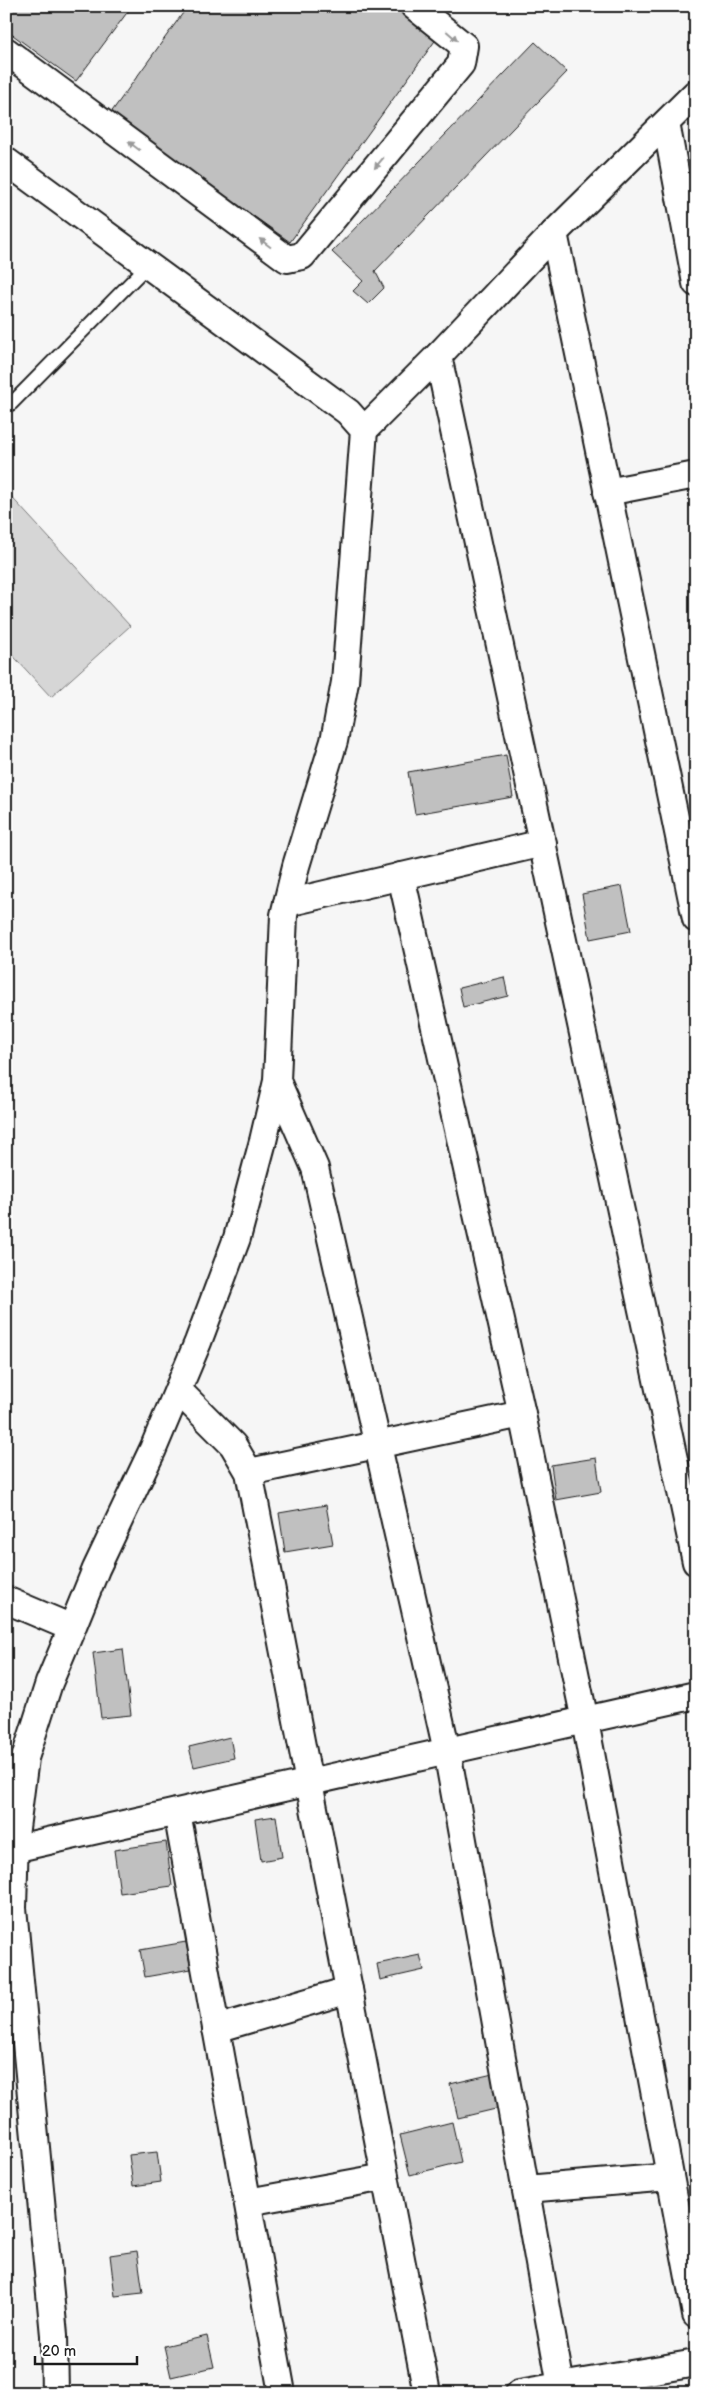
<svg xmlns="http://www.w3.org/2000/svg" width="702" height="2399" viewBox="0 0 702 2399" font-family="'Balsamiq Sans',sans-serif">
	<rect width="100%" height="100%" fill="#f6f6f6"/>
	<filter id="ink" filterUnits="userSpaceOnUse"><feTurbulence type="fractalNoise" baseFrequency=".02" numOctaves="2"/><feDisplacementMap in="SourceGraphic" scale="10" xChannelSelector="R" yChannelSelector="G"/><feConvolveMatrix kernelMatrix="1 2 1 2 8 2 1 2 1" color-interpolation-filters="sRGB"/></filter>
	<g filter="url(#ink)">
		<polygon fill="#d6d6d6" stroke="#797979" points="6,491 130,626 51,697 6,648"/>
		<g fill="#c0c0c0" stroke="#1c1c1c">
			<polygon points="6,6 132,6 76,81 6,30"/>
			<polygon points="188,6 392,6 437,38 290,242 110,114"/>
			<polygon points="535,42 567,72 375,271 384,288 368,304 353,291 363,281 332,252"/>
			<polygon points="506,755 513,797 415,814 408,772"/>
			<polygon points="622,886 631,931 590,939 582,894"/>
			<polygon points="504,977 508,996 463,1007 459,988"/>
			<polygon points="596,1458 601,1492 556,1500 551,1465"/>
			<polygon points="326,1505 333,1544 285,1552 279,1513"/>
			<polygon points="123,1649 131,1715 101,1718 93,1653"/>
			<polygon points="230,1737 234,1758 194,1767 189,1747"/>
			<polygon points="276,1816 282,1857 261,1861 255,1819"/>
			<polygon points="166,1842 172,1886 120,1893 114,1850"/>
			<polygon points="186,1942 191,1969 145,1977 140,1950"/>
			<polygon points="420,1955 424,1970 380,1980 377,1964"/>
			<polygon points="497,2073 504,2107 458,2118 450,2084"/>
			<polygon points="452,2122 461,2162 410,2175 400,2135"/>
			<polygon points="157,2152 161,2182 133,2186 129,2155"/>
			<polygon points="137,2251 143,2293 115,2296 110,2255"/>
			<polygon points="207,2336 214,2367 171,2377 164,2346"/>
		</g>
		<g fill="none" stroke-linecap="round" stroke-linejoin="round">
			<g stroke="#1c1c1c" stroke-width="16">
				<polyline id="service" points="11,404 148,265"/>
			</g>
			<g stroke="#1c1c1c" stroke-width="30">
				<g id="minor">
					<polyline points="6,51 287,259 302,256 461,64 464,46 414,6"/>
					<polyline points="666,123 696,283"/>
					<polyline points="6,161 348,412 364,430 345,682 334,741 296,866 284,915 277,1081 263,1141 237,1238 198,1342 153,1449 96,1569 72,1628 49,1683 25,1758 15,1836 13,1908 54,2335 55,2393"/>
					<polyline points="554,233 696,919"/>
					<polyline points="438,356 696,1562"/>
					<polyline points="364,430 438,356 554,233 696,93"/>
					<polyline points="607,492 696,475"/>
					<polyline points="401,876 522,1414"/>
					<polyline points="287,903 543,843"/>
					<polyline points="277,1081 315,1168 447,1751 561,2386"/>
					<polyline points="178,1390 233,1445 249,1472 427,2393"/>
					<polyline points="249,1472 522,1414 585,1721 696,2315"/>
					<polyline points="6,1600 72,1628"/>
					<polyline points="177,1812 282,2393"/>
					<polyline points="13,1849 696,1695"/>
					<polyline points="216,2029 349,1990"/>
					<polyline points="526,2189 670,2177"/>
					<polyline points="248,2202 385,2177"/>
					<polyline points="519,2393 696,2363"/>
				</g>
			</g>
			<use href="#service" stroke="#fff" stroke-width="12"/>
			<use href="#minor" stroke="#fff" stroke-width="26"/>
		</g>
		<defs><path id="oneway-solid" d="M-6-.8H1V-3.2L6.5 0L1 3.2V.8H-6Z" transform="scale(1.25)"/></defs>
		<g fill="#999">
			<use href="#oneway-solid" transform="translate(452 36) rotate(41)"/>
			<use href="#oneway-solid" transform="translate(134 146) rotate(-143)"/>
			<use href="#oneway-solid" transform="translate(379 163) rotate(130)"/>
			<use href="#oneway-solid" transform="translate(265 243) rotate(-143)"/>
		</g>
	</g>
	<rect width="702" height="2399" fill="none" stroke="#fff" stroke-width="25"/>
	<rect x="12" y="12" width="677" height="2374" fill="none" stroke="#1c1c1c" stroke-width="2" filter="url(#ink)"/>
	<path d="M35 2356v8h102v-8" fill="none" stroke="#1c1c1c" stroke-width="2.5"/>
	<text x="42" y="2356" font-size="15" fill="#1c1c1c" stroke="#ffffff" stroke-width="4" paint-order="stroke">20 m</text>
</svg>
